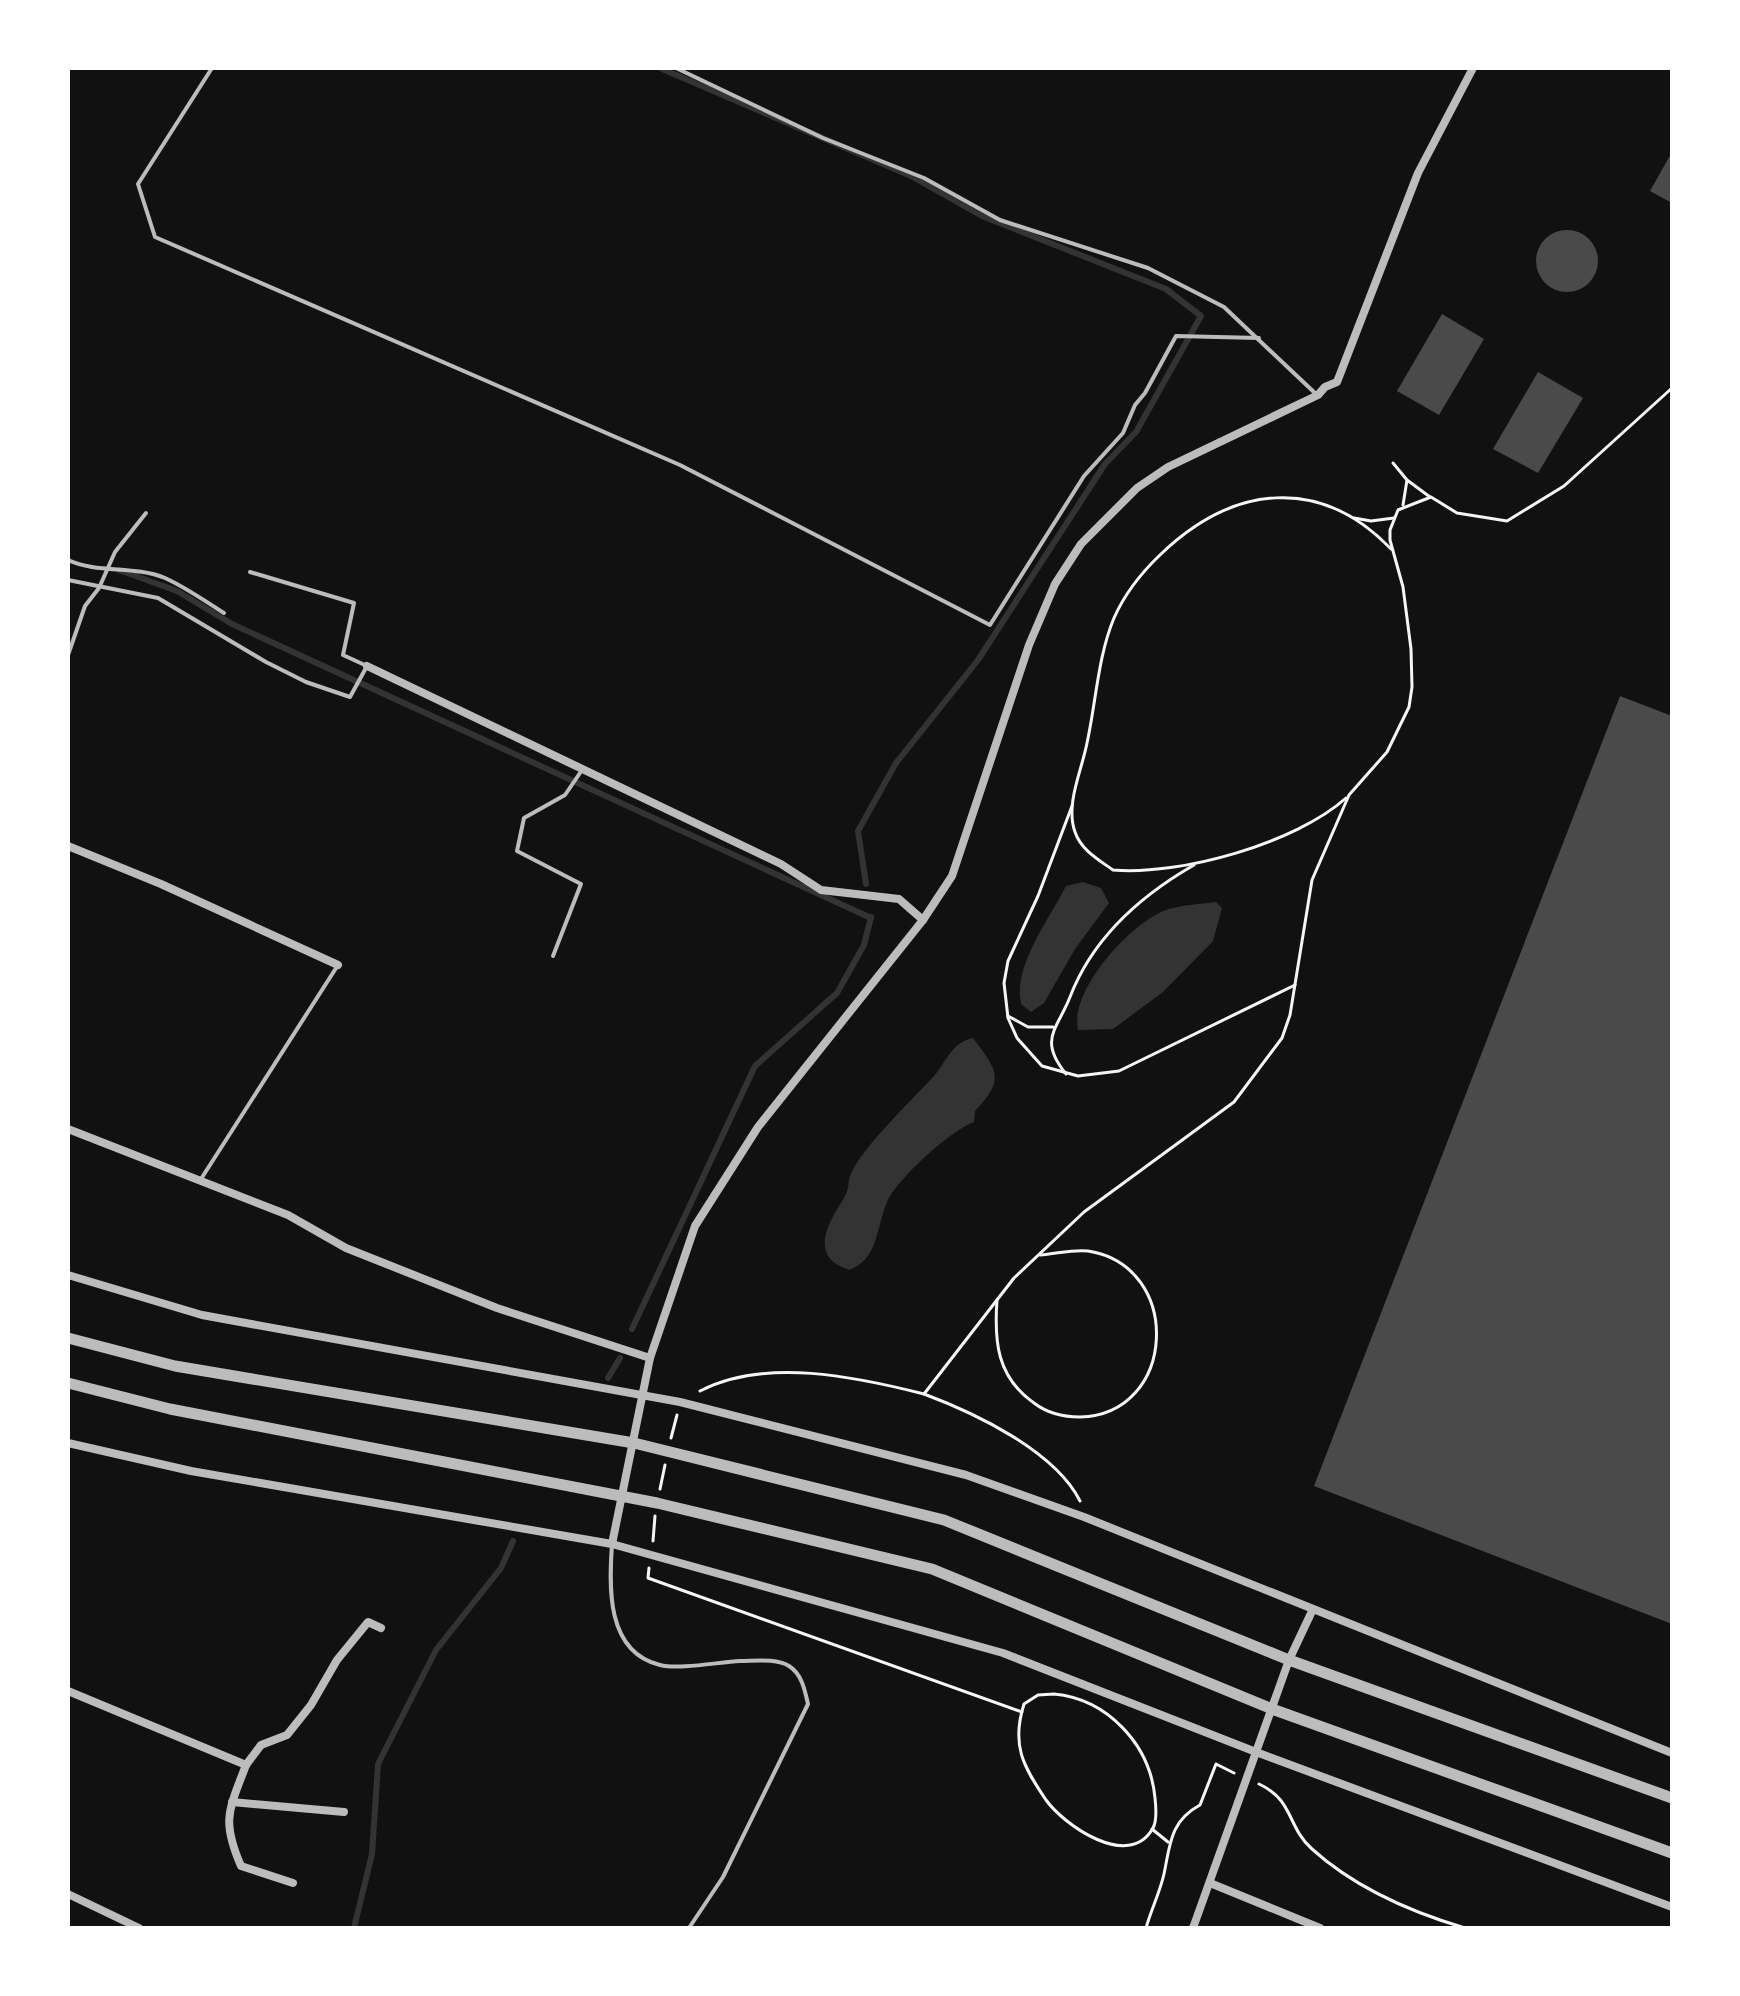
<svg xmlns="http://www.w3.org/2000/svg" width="1740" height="1996" viewBox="0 0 1740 1996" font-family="'PT Serif',serif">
	<rect width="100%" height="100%" fill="#111"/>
	<g fill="#333">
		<path d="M1083,882l18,6 8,15 -34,46 -31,54 -13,9 -10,-8c-8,-39 28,-84 45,-118z"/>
		<path d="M1216,902l6,6 -9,33 -50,51 -50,37 -35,1c-9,-39 52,-107 88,-120 15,-5 34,-6 50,-8z"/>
		<path d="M973,1038c24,32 33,41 2,73l-1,11c-24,9 -76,56 -87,80 -11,25 -8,57 -38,68 -9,-4 -20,-8 -23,-19 -6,-20 12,-41 20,-57 3,-6 2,-12 4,-18 11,-28 63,-77 84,-100 13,-15 18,-34 39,-38z"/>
	</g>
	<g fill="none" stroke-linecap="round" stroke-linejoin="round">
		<g stroke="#333" stroke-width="6">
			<polyline points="660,68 911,176 982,216 1166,289 1201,316 1136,432 1105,464 978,660 896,763 858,831 866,884"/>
			<polyline points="119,570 177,591 232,624 871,918"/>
			<polyline points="632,1329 755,1066 837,993 864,945 871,917"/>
			<polyline points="608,1378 620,1358"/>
			<polyline points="354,1928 372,1854 378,1764 436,1650 501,1568 513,1541"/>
		</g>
	</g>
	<g fill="#4a4a4a">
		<polygon points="1672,152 1672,203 1650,191"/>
		<circle cx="1567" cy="261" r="31"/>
		<polygon points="1442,314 1484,339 1439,415 1397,391"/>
		<polygon points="1538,372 1583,398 1538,473 1493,449"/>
		<polygon points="1620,696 1672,716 1672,1624 1314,1486"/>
	</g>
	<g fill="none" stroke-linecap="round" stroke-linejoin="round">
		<g stroke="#f5f5f5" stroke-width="3">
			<polyline points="1393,463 1407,480 1403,505"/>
			<polyline points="1407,480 1430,497"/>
			<polyline points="1354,518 1371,521 1394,518"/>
			<path d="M1346,798c-50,45 -166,78 -233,72 -14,-10 -32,-20 -38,-38 -10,-28 7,-62 12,-89 9,-41 11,-87 27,-125 11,-25 28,-46 47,-64 71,-68 158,-80 230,-5"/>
			<polyline points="1072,806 1038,896 1008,961 1004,983 1008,1018 1017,1038 1042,1066 1078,1076 1119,1071 1295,985"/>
			<polyline points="1008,1016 1028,1027 1053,1027"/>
			<path d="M1066,1074c-28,-35 -9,-44 4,-77 23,-60 70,-101 124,-132"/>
			<path d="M997,1300c-3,42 0,77 37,103 13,10 30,14 46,14 97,-2 104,-151 8,-166 -15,-2 -32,3 -48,4"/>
			<path d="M700,1391c65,-34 157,-14 224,3l90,-116 70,-66 150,-110 48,-64 8,-23 22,-135 37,-85 38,-43 22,-45 3,-20 -1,-38 -8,-62 -13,-47v-10l8,-20 33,-13 26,16 50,8 57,-35 108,-98"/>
			<path d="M924,1394c51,19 131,57 156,107"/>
			<polyline points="671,1438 677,1415"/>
			<polyline points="660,1489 665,1465"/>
			<polyline points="653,1541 655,1516"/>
			<polyline points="649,1568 648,1578 1022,1712"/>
			<path d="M1054,1694c53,5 96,50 101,104 1,9 2,23 -2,30 -24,43 -89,-3 -107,-28 -23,-34 -35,-55 -22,-96l14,-9z"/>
			<path d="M1259,1784c35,16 28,43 53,65 42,38 99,63 153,79"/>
			<polyline points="1152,1829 1168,1842"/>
			<path d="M1146,1928c5,-18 14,-36 18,-54 6,-29 6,-53 36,-69l16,-41 18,9"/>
		</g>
		<g stroke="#bcbcbc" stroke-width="4">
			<polyline points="212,68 138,184 155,237 680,465 990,625 1084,476 1123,433 1135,405 1145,393 1176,336 1259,338"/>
			<polyline points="676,68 823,138 924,178 1000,220 1148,268 1224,307 1316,394"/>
			<path d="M68,560c30,14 65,5 97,18 20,9 40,23 59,35"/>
			<polyline points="68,580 158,598 266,662 306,682 350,697 367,666 343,655 354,603 250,572"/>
			<polyline points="68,655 85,606 99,588 115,552 146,513"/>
			<polyline points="553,956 581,884 517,851 524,818 565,795 582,770"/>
			<polyline points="201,1179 338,965"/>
			<path d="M612,1544c-3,43 -6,108 48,121 19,5 59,-3 80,-4 15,0 36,-3 49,5 13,8 16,25 19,38l-85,173 -34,51"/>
		</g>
		<g stroke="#bcbcbc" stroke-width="8">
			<polyline points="367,666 781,864 821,890 899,899 923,920"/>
			<polyline points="68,846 161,884 338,965"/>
			<polyline points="68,1129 288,1215 346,1248 497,1308 650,1358"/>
			<polyline points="68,1275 202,1315 680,1402 966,1475 1084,1517 1672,1753"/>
			<polyline points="68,1443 191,1471 612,1544 1003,1653 1256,1752 1672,1907"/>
			<polyline points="612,1544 650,1358 695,1226 758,1127 923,920 952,876 1029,645 1055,584 1081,544 1137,488 1168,467 1318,395 1325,387 1337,382 1418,173 1473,68"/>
			<polyline points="68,1691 246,1765 261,1745 287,1735 311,1705 337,1660 368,1622 381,1628"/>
			<path d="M246,1765c-17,45 -25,55 -5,101l52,17"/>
			<polyline points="232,1802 344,1812"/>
			<polyline points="1210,1883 1320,1928"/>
			<polyline points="68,1894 139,1928"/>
			<polyline points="1193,1928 1289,1660 1313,1609"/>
		</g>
		<g stroke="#bcbcbc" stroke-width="11">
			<polyline points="68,1338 175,1366 634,1443 944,1520 1289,1660 1672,1798"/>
			<polyline points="68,1383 170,1409 657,1503 932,1569 1272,1709 1672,1853"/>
		</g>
	</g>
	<rect width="1740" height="1996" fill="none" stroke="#ffffff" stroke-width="140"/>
</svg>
